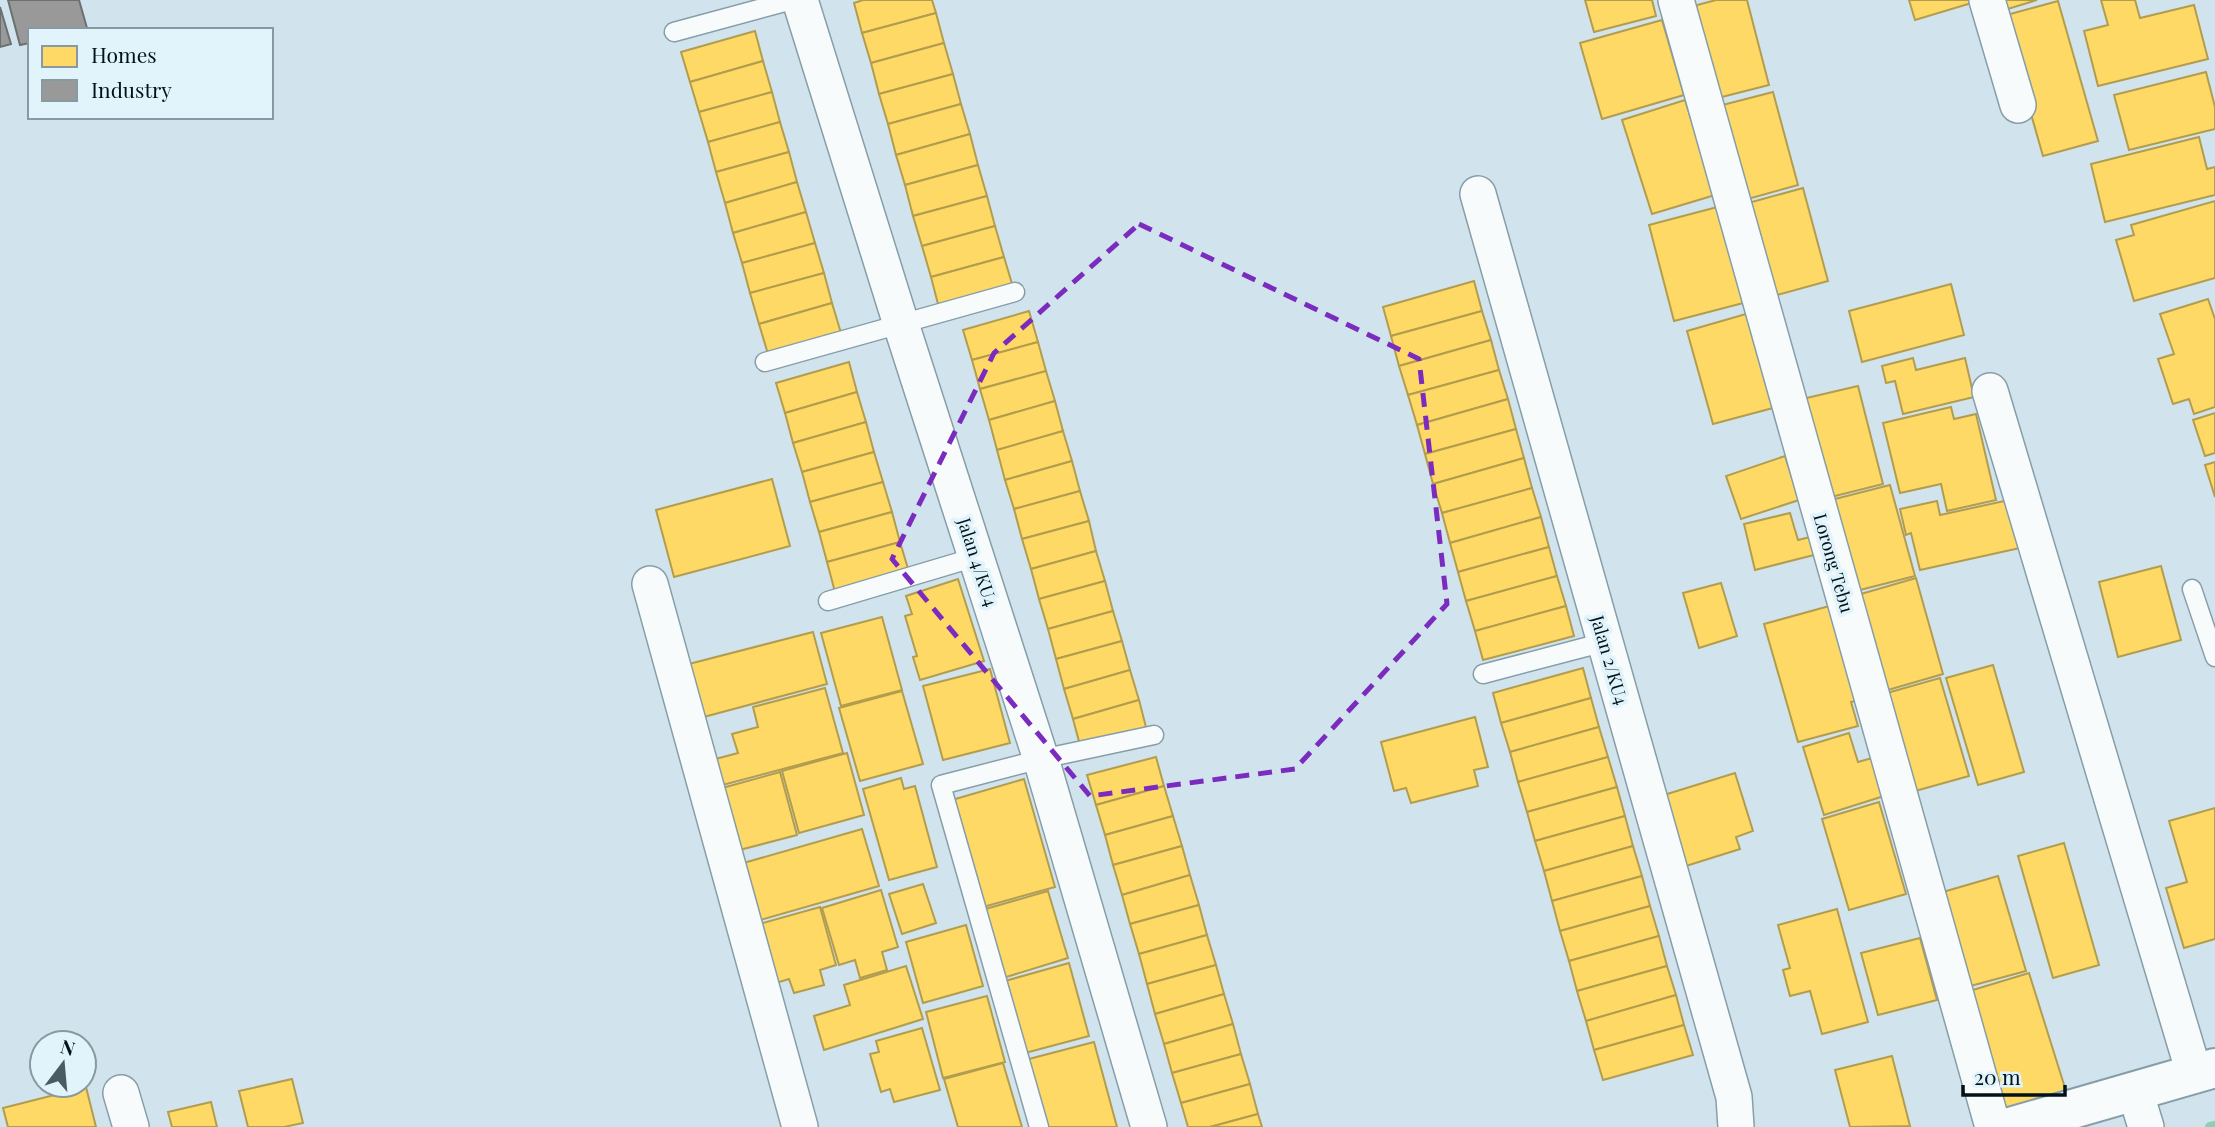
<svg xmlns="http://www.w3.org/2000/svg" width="2215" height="1127" viewBox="0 0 2215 1127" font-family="'Playfair Display',serif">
	<rect width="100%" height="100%" fill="#d1e4ed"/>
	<g fill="#ffd966" stroke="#b29d4f" stroke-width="2">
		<polygon points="863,0 932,0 936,13 862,33 854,3"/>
		<polygon points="1585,0 1652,0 1656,16 1594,32"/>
		<polygon points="1716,0 1747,0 1769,85 1710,100 1686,8"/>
		<polygon points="1909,0 1975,0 1975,2 1915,20"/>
		<polygon points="1995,0 2037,0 1998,12"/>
		<polygon points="2101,0 2135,0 2140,18 2194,5 2208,59 2098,86 2084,31 2108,25"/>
		<polygon points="2058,1 2098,141 2043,156 2003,16"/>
		<polygon points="936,13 944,43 871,63 862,33"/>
		<polygon points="1662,20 1684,95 1602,119 1580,43"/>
		<polygon points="755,31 763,61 690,82 681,52"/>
		<polygon points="944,43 953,74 879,94 871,63"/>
		<polygon points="763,61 772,92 699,112 690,82"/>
		<polygon points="2206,72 2215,107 2215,129 2129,150 2114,95"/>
		<polygon points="953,74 961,104 888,124 879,94"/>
		<polygon points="772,92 780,122 708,142 699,112"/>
		<polygon points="1773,92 1798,185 1737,202 1711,108"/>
		<polygon points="1685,100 1715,195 1652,214 1622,120"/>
		<polygon points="961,104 970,134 896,155 888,124"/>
		<polygon points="780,122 789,152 716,172 708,142"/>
		<polygon points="970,134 978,165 905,185 896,155"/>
		<polygon points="2199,137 2207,169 2215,167 2215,195 2105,222 2091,164"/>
		<polygon points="789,152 797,182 725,203 716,172"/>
		<polygon points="978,165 987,196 913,216 905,185"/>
		<polygon points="797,182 806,212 733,233 725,203"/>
		<polygon points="1803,188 1828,281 1766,298 1741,205"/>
		<polygon points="987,196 995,226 922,246 913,216"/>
		<polygon points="2215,201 2215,278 2134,301 2116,240 2134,235 2131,225"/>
		<polygon points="1725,205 1751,301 1674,321 1649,225"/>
		<polygon points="806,212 815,243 742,263 733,233"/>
		<polygon points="995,226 1004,257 931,277 922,246"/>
		<polygon points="815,243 824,273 750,293 742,263"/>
		<polygon points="1004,257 1013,287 939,308 931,277"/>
		<polygon points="824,273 832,303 759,324 750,293"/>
		<polygon points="1474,281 1482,311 1391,336 1383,307"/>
		<polygon points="1951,284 1964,335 1862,362 1849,311"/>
		<polygon points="2208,299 2215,319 2215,407 2194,414 2189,399 2173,404 2158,359 2174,354 2160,314"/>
		<polygon points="832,303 841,333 768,354 759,324"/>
		<polygon points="1029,311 1038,342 972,360 963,330"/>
		<polygon points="1482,311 1491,340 1399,366 1391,336"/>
		<polygon points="1746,314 1773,408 1713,424 1687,331"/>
		<polygon points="1491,340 1499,370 1408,395 1399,366"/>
		<polygon points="1038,342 1046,371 980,389 972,360"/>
		<polygon points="1913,358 1916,370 1965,358 1974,397 1903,414 1895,381 1886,383 1882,366"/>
		<polygon points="849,362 857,392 785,413 776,383"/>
		<polygon points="1499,370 1508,399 1417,425 1408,395"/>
		<polygon points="1046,371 1055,401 989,420 980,389"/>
		<polygon points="1858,386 1883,484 1823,499 1798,400"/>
		<polygon points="857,392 866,422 793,443 785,413"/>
		<polygon points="1508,399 1516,429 1425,454 1417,425"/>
		<polygon points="1055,401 1063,431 997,450 989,420"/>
		<polygon points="1951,407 1954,419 1976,414 1996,500 1947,511 1941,484 1900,493 1883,423"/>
		<polygon points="2215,413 2215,453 2205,456 2193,420"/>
		<polygon points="866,422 874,452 802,472 793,443"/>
		<polygon points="1516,429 1524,458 1433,484 1425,454"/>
		<polygon points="1063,431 1072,461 1005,480 997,450"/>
		<polygon points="874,452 883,482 810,502 802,472"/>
		<polygon points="1785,456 1799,500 1741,519 1726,476"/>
		<polygon points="1524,458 1532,488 1442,513 1433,484"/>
		<polygon points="1072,461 1080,491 1014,509 1005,480"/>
		<polygon points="2215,462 2215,497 2205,465"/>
		<polygon points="772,479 790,546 674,577 656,510"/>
		<polygon points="883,482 892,512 819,532 810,502"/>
		<polygon points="1890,485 1915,576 1856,591 1831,500"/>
		<polygon points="1532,488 1541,517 1450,543 1442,513"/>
		<polygon points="1080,491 1089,521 1022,539 1014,509"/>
		<polygon points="2009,500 2020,548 1920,570 1911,533 1906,535 1900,509 1937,501 1940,515"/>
		<polygon points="892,512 900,542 827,562 819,532"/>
		<polygon points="1790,513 1798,540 1810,537 1814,555 1755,570 1744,524"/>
		<polygon points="1541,517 1549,547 1458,572 1450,543"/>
		<polygon points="1089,521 1096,551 1031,569 1022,539"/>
		<polygon points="900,542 909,572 835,592 827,562"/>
		<polygon points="1549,547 1557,576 1466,601 1458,572"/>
		<polygon points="1096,551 1105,581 1039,599 1031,569"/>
		<polygon points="2161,566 2181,640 2118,657 2099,582"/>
		<polygon points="1557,576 1566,606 1475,631 1466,601"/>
		<polygon points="1916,578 1943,674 1881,692 1854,596"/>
		<polygon points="958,579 984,661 920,680 913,657 917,656 905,616 912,614 906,596"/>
		<polygon points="1105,581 1113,611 1048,629 1039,599"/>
		<polygon points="1721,583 1737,636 1699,648 1683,593"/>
		<polygon points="1833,605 1860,700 1851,702 1858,726 1798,742 1764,624"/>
		<polygon points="1566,606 1574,636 1483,660 1475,631"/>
		<polygon points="1113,611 1122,641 1056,659 1048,629"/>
		<polygon points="882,617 902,690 841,706 821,633"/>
		<polygon points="813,632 827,684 700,718 685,665"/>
		<polygon points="1122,641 1130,670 1064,689 1056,659"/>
		<polygon points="1993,665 2024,772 1978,785 1946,678"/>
		<polygon points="1583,668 1591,698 1501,723 1493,693"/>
		<polygon points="990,669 1010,743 943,760 923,686"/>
		<polygon points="1130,670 1139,700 1073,719 1064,689"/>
		<polygon points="1940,678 1969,776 1908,793 1880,695"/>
		<polygon points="825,688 843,753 715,787 708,761 738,753 732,734 758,727 753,707"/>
		<polygon points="902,691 923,764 860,781 839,708"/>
		<polygon points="1591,698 1599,727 1510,752 1501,723"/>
		<polygon points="1139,700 1147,731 1081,749 1073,719"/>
		<polygon points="1475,717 1488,767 1474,770 1478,786 1411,803 1406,788 1394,791 1381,742"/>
		<polygon points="1599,727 1608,757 1518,782 1510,752"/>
		<polygon points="1849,733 1858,762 1872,758 1884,796 1824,815 1803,747"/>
		<polygon points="847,753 864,815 799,833 782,771"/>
		<polygon points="1156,757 1164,786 1096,805 1087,775"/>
		<polygon points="1608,757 1617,787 1527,812 1518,782"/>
		<polygon points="780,772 797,835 732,852 715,790"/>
		<polygon points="1735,773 1753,831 1736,837 1740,849 1686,866 1664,795"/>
		<polygon points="901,778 904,789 915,786 937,867 889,880 863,789"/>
		<polygon points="1024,779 1055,887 983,907 952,800"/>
		<polygon points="1164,786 1173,816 1105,835 1096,805"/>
		<polygon points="1617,787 1625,816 1535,841 1527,812"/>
		<polygon points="1879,802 1906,894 1849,910 1822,819"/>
		<polygon points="2215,808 2215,939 2184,948 2166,888 2187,882 2169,821"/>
		<polygon points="1173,816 1182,846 1113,865 1105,835"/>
		<polygon points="1625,816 1633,846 1544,871 1535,841"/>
		<polygon points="862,829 879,886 757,921 740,864"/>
		<polygon points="2064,843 2099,965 2053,978 2018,856"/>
		<polygon points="1182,846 1190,875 1122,895 1113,865"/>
		<polygon points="1633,846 1642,876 1552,901 1544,871"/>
		<polygon points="1190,875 1199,905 1130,924 1122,895"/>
		<polygon points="1642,876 1650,906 1560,931 1552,901"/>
		<polygon points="1998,876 2026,971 1963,988 1936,894"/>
		<polygon points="923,884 936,923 902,934 889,894"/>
		<polygon points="881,890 898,947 882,952 887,970 860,978 855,960 839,965 822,908"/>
		<polygon points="1048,891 1068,958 1003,978 982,910"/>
		<polygon points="1199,905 1207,935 1139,954 1130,924"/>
		<polygon points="1650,906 1659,936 1569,961 1560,931"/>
		<polygon points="820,907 836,965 820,970 824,985 794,993 789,979 776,983 759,924"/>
		<polygon points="1837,909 1868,1022 1822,1034 1810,991 1790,996 1783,970 1790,968 1778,925"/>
		<polygon points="966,925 983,986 923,1003 906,942"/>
		<polygon points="1207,935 1216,965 1147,984 1139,954"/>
		<polygon points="1659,936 1667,966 1577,991 1569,961"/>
		<polygon points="1920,938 1937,1000 1878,1015 1861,953"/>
		<polygon points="1069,963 1089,1036 1025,1053 1005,981"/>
		<polygon points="1216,965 1224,994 1155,1014 1147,984"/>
		<polygon points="906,966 923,1019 824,1050 814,1016 850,1005 844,985"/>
		<polygon points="1667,966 1676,995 1586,1021 1577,991"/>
		<polygon points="2029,973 2066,1091 1999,1111 1963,993"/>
		<polygon points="1224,994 1233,1024 1164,1044 1155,1014"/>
		<polygon points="1676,995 1684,1025 1594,1050 1586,1021"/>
		<polygon points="987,996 1005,1062 943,1078 926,1012"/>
		<polygon points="1233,1024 1241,1054 1172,1073 1164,1044"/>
		<polygon points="1684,1025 1693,1055 1603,1080 1594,1050"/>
		<polygon points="922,1028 940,1090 894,1102 890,1089 881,1092 870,1054 879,1052 876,1041"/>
		<polygon points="1094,1042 1117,1127 1043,1127 1025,1060"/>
		<polygon points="1241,1054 1250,1084 1181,1103 1172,1073"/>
		<polygon points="1892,1056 1910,1126 1850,1127 1835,1070"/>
		<polygon points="1003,1063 1022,1127 958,1127 944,1079"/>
		<polygon points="292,1079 303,1123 284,1127 248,1127 239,1091"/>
		<polygon points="1250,1084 1258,1114 1210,1127 1188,1127 1181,1103"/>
		<polygon points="86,1087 96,1127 8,1127 3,1108"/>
		<polygon points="211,1102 217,1127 172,1127 168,1112"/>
		<polygon points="1258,1114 1262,1127 1210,1127"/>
	</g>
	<g fill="#999" stroke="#6b7073" stroke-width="2">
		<polygon points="8,0 79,0 87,28 30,30 30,43 20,45"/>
		<polygon points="0,7 11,44 0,47"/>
	</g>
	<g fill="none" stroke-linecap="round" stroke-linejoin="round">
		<polyline stroke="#8bcfb9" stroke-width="10" points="2210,1127 2215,1126"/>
		<g stroke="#869ea8" stroke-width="21">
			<g id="service">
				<polyline points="674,32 792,0"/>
				<polyline points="765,362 1015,292"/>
				<polyline points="2192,589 2215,657"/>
				<polyline points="828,601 976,557"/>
				<polyline points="1483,674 1605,642"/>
				<polyline points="1039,1127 941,785 1041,759 1154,735"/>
			</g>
		</g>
		<g stroke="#869ea8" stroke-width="38">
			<g id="minor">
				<polyline points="800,0 901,324 1041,759 1149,1127"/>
				<polyline points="1676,0 1993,1127"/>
				<polyline points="1987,0 2018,105"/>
				<polyline points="1478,194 1734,1097 1736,1127"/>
				<polyline points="1990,391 2194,1073"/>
				<polyline points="650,584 800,1127"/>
				<polyline points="2135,1091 2146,1127"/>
				<polyline points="121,1093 131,1127"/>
			</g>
		</g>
		<g stroke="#869ea8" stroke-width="42">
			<polyline id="tertiary" points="2010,1127 2215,1068"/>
		</g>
		<use href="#service" stroke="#f8fbfc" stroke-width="18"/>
		<use href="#minor" stroke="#f8fbfc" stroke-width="35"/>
		<use href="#tertiary" stroke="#f8fbfc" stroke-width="38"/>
	</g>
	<path fill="none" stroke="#7b2cbf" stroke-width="5" stroke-dasharray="14 9" stroke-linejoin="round" d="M1139,224l280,135 28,245 -152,165 -205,27 -198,-237 102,-206z"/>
	<g text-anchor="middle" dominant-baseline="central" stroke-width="7" stroke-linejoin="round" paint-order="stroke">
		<g font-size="18" fill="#00121a" stroke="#e1f3fb">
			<text transform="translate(978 562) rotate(72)">Jalan 4/KU4</text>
			<text transform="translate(1834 563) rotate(74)">Lorong Tebu</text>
			<text transform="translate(1610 660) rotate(74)">Jalan 2/KU4</text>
		</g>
	</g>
	<rect x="28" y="28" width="245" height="91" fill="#e1f3fb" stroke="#8799a1" stroke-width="2"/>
	<rect x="42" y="46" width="35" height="21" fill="#ffd966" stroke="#8799a1" stroke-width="2"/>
	<text x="91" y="63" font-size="21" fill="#00121a">Homes</text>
	<rect x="42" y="80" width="35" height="21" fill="#999999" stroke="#8799a1" stroke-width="2"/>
	<text x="91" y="98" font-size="21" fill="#00121a">Industry</text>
	<g transform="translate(63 1064) rotate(16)"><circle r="33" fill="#e1f3fb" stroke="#8799a1" stroke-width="2"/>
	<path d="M0-5L12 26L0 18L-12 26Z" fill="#495c64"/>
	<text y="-10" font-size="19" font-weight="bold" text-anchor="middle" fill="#00121a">N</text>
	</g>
	<path d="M1963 1085v10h102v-10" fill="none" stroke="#00121a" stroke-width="3.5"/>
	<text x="1974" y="1085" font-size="21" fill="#00121a" stroke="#e1f3fb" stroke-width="5" paint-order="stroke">20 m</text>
</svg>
